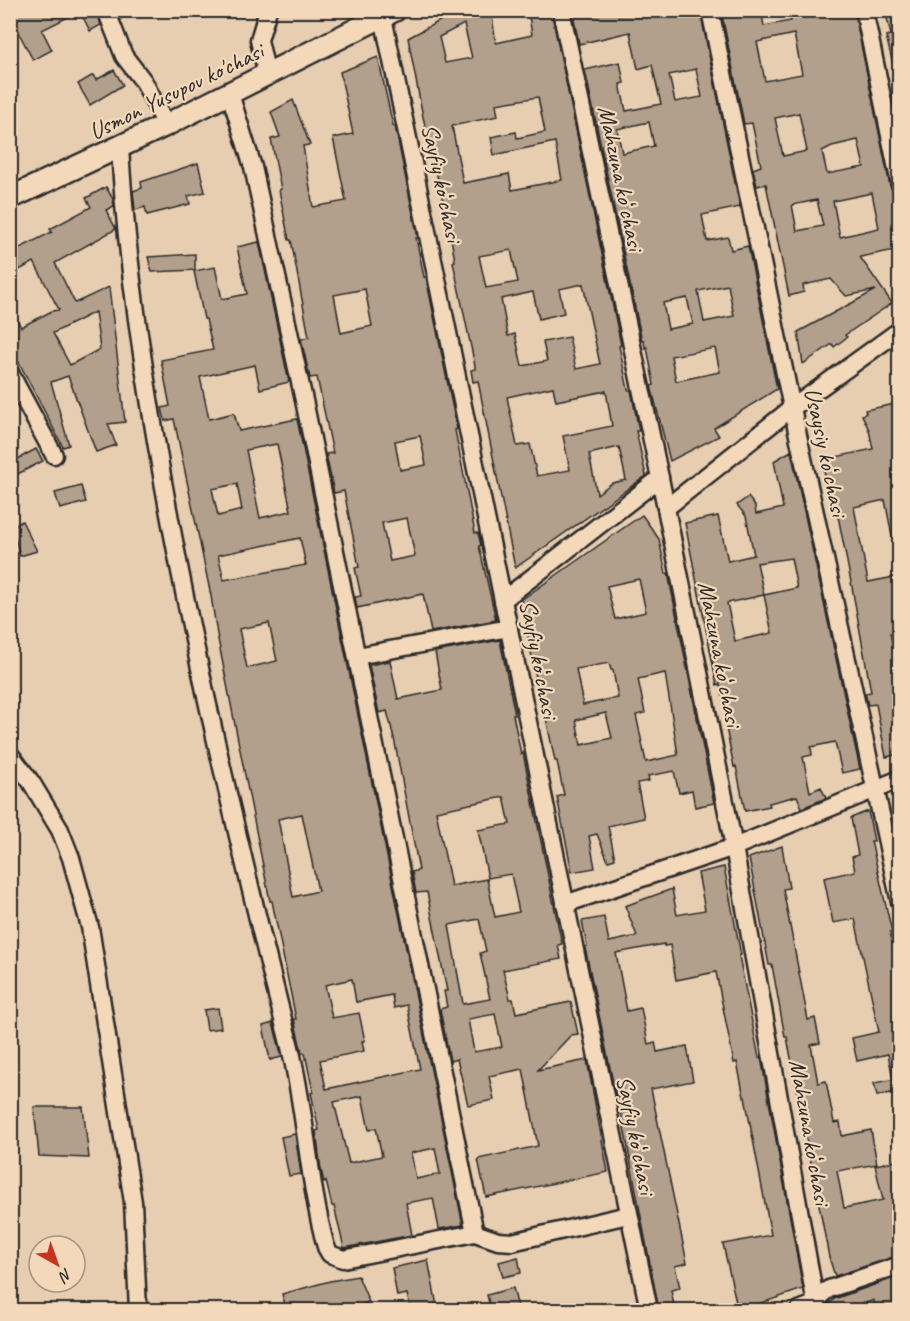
<svg xmlns="http://www.w3.org/2000/svg" width="910" height="1321" viewBox="0 0 910 1321" font-family="Caveat,sans-serif">
	<rect width="100%" height="100%" fill="#e7ceb1"/>
	<filter id="ink" filterUnits="userSpaceOnUse"><feTurbulence type="fractalNoise" baseFrequency=".0167" numOctaves="2"/><feDisplacementMap in="SourceGraphic" scale="12" xChannelSelector="R" yChannelSelector="G"/><feConvolveMatrix kernelMatrix="1 2 1 2 8 2 1 2 1" color-interpolation-filters="sRGB"/></filter>
	<g filter="url(#ink)">
		<g fill="#b2a08c" stroke="#2b2b2b" stroke-width="1.5" fill-rule="evenodd">
			<polygon points="18,10 96,10 101,25 90,31 80,11 42,30 52,50 33,60 10,16"/>
			<path d="M460,10h31l5,33 36,-8 -4,-25h23l70,335 -2,1 9,44h3l8,41h-3l10,45 -131,92 -37,-187 -5,1 -2,-12 4,-1v-3l-22,-104 2,-1 -7,-40 -25,-104 -15,-79zM464,24l8,34 -27,5 -6,-26zM538,97l7,35 -28,6 -1,-6 -25,5 3,18 61,-13 7,38 -50,10 -3,-16 -46,9 -11,-57 46,-10 -2,-12zM511,250l7,32 -32,6 -7,-32zM583,284l17,80 -24,5 -7,-32 -26,5 4,19 -25,5 -7,-32 -7,2 -7,-37 32,-7 6,27 25,-6 -5,-24zM553,387l3,14 50,-10 6,35 -49,10 7,34 -33,6 -7,-32 -13,2 -10,-49zM619,447l7,33 -14,3 -15,11 -8,-40z"/>
			<path d="M572,10h128l40,197 -38,8 5,26 21,-4 3,13 17,-4 29,143 -63,39 5,8 -49,25 -19,-75 3,-1 -7,-38 -2,1 -1,-8 -2,1 -57,-271 35,-8 4,21 -4,1 6,27 35,-7 -9,-39 -14,4 -8,-37 -51,12zM696,69l6,28 -27,5 -6,-27zM649,122l5,24 -32,7 -5,-24zM728,285l6,31 -30,6 -6,-31zM687,298l6,26 -25,5 -5,-26zM715,348l5,24 -44,9 -5,-25z"/>
			<path d="M721,10h40l3,16 27,-5 -2,-11h65l36,176 3,6 7,31v26l-40,8 32,46 -47,32 2,2 -13,10 -2,-3 -29,20 -5,-32 78,-42 -30,6 -15,-17 -28,6 1,7 -15,4 -23,-112 -9,2 -4,-17 8,-3 -9,-43 -8,1zM794,34l8,40 -37,7 -8,-39zM799,113l8,38 -24,5 -8,-38zM858,140l6,27 -37,7 -5,-23 10,-5zM872,193l7,35 -39,9 -7,-36zM817,200l6,26 -26,5 -5,-26z"/>
			<polygon points="885,10 900,10 900,71 895,72 886,36 891,35"/>
			<path d="M378,57l15,69h2l23,112h-2l8,39h2l31,152 -2,1 20,103h3l3,12 -2,1 17,74 -65,12 -8,-38 -66,14 -2,-11 6,-1 -6,-28 4,-1 -15,-76 -10,2 -8,-39 7,-1 -16,-76 -7,1 -9,-39 8,-2 -18,-97h-2l-2,-9 -8,-41 2,-1 -10,-50 9,-2 -9,-25 22,-12 17,45 -7,1 10,61 33,-6 -13,-63 20,-4 -13,-62zM365,289l7,37 -31,7 -7,-38zM420,436l6,29 -26,5 -5,-29zM407,518l8,38 -25,5 -8,-38z"/>
			<polygon points="114,70 123,85 90,105 78,84 93,75 96,80"/>
			<polygon points="198,163 205,192 188,196 190,204 147,215 145,207 135,210 133,191 142,188 141,182"/>
			<path d="M106,187l7,12 1,7 -8,4 10,19 -61,34 20,40 34,-16 16,135 -17,2 8,21 -20,7 -28,-76 -17,6 18,63 -6,2 -53,-102v-39l11,21 31,-16 7,-1 -25,-48 -24,13v-22l42,-21 -2,-3 41,-22 -5,-9zM95,312l5,37 -30,16 -17,-32z"/>
			<path d="M259,242l30,140 -29,7 -5,-24 -55,12 9,42 25,-6 5,18 58,-12 166,806 -24,4 -6,-31 -27,5 6,32 -68,13 -10,-42h-2l-6,-25 -2,1 -3,-12 -5,-39 3,-1 -8,-37 2,-1 -8,-39h-3l-8,-34h2l-24,-118h-2l-53,-267 -6,-38 -37,-177 -9,2 -3,-13 8,-2 -9,-46 52,-10 -7,-31h-2l-10,-48 21,-4 7,32 25,-5 -10,-47zM277,444l14,67 -31,7 -14,-68zM237,484l5,26 -24,6 -6,-27zM300,538l6,27 -82,15 -6,-25zM269,623l8,38 -30,7 -8,-39zM302,814l16,77 -25,6 -15,-78zM352,979l4,23 36,-7 2,13 13,-3 13,64 -94,20 -6,-29 44,-9 -2,-10h3l-6,-28 -27,5 -7,-33zM362,1096l7,34 7,-2 6,28 -33,7 -15,-61zM435,1148l5,26 -24,5 -5,-26z"/>
			<polygon points="195,254 195,270 152,272 148,257"/>
			<polygon points="900,403 900,540 893,541 885,500 854,507 868,582 900,576 900,631 890,633 895,658 900,658 900,754 886,757 876,704 868,705 865,693 871,692 852,587 839,521 836,511 832,511 822,460 873,449 869,430 862,415 866,413 865,410"/>
			<polygon points="36,449 43,461 10,478 10,463"/>
			<path d="M791,451l69,318 -18,4 -7,-31 -24,5 1,8 -9,2 7,35 11,-5 5,11 -24,10 -5,-12 -28,7 1,3 -25,5 -9,-45 -2,1 -9,-44 3,-1 -8,-38 -3,1 -32,-162 33,-7 10,45 26,-6 -8,-39 -9,-11 11,-8 7,9 1,8 27,-6 -9,-47zM791,558l6,30 -33,7 -7,-32zM764,595l8,38 -37,8 -8,-38z"/>
			<polygon points="81,486 86,502 60,509 55,493"/>
			<path d="M642,515l17,24 7,35 2,-1 46,230 -19,4 -3,-17 -13,3 -5,-22 -26,5 1,5 -12,2 7,35 -36,8 7,33 -7,2 -11,-27 -8,2 6,32 -23,4 -15,-75 7,-2 -7,-34h-2l-10,-48 -2,1 -22,-114zM639,579l7,33 -31,7 -8,-33zM609,663l2,7h2l5,28 -35,7 -7,-36zM665,673l13,82 -32,7 -10,-47 9,-2 -7,-34zM606,713l6,25 -31,7 -5,-25z"/>
			<polygon points="22,521 37,551 20,556 12,527"/>
			<path d="M500,640l15,75h-2l8,39 2,-1 39,191 -4,1 3,14 -58,11 7,29h3l3,14 55,-11 7,32 -7,1 -33,35 49,-10 21,112 -122,25 -8,-38 60,-13 -15,-77 -34,7 5,24 -26,5 -11,-46 -7,2 -10,-52 7,-2 -3,-16h3l-20,-99 -11,1 -4,-21 7,-2 -25,-132 -7,-27 -8,2 -10,-48 21,-4 8,38 44,-9 -7,-38zM504,797l6,27 -32,6 10,48 23,-4 8,38 -24,5 -8,-38 -36,7 -15,-75zM479,919l7,32 -6,2 10,46 -27,5 -14,-79zM495,1014l7,33 -28,5 -6,-33z"/>
			<polygon points="868,811 874,841 871,841 892,932 890,932 900,979 900,1091 877,1096 874,1083 896,1079 893,1079 888,1054 857,1061 852,1038 879,1032 855,919 833,923 824,878 855,871 852,857 858,855 851,818"/>
			<polygon points="782,846 789,888 783,889 808,1020 815,1018 820,1043 811,1045 818,1083 826,1081 834,1123 840,1122 842,1136 871,1130 877,1164 837,1171 844,1208 883,1200 875,1165 900,1160 900,1255 835,1276 829,1257 787,1037 785,1037 772,965 769,965 749,858"/>
			<polygon points="724,867 741,955 739,956 759,1058 761,1057 803,1289 738,1311 723,1244 771,1235 745,1097 744,1097 737,1062 734,1063 716,972 676,980 670,945 664,946 664,944 616,953 627,1011 641,1008 648,1044 655,1042 657,1052 687,1046 693,1081 651,1089 687,1263 675,1266 680,1288 671,1290 675,1311 659,1311 618,1096 616,1097 585,947 587,946 582,921 604,917 609,942 637,936 625,906 672,889 677,915 705,910 698,873"/>
			<polygon points="218,1008 221,1028 207,1030 204,1010"/>
			<polygon points="273,1023 282,1057 270,1060 263,1026"/>
			<polygon points="34,1107 83,1107 89,1158 39,1156"/>
			<polygon points="295,1134 301,1174 289,1176 281,1137"/>
			<polygon points="518,1257 521,1273 503,1277 499,1262"/>
			<polygon points="428,1260 438,1311 411,1311 407,1294 397,1296 392,1268"/>
			<polygon points="358,1276 369,1302 356,1307 358,1311 287,1311 282,1294 330,1281"/>
			<polygon points="900,1276 900,1311 875,1311 874,1300 845,1311 827,1311 827,1307 834,1299"/>
			<polygon points="513,1288 519,1311 491,1311 487,1295"/>
		</g>
		<g fill="none" stroke-linecap="round" stroke-linejoin="round">
			<g stroke="#2b2b2b" stroke-width="21">
				<g id="minor">
					<polyline points="106,10 124,56 144,82 166,125"/>
					<polyline points="561,10 660,478 734,847 817,1310"/>
					<polyline points="710,10 792,408 900,902"/>
					<polyline points="864,10 900,184"/>
					<polyline points="383,17 649,1310"/>
					<polyline points="267,75 259,40 268,10"/>
					<polyline points="230,94 253,167 305,405 475,1233"/>
					<path d="M120,147c6,114 24,227 44,340 34,188 79,375 126,560 16,66 18,134 36,200l4,7 13,5 132,-26 23,8 14,1 116,-27"/>
					<polyline points="10,373 54,455"/>
					<polyline points="666,508 792,408 900,330"/>
					<polyline points="503,600 660,478"/>
					<polyline points="357,656 509,628"/>
					<polyline points="10,754 31,782 60,830 71,858 90,927 133,1202 138,1310"/>
					<polyline points="565,904 734,847 900,779"/>
					<polyline points="799,1310 817,1303 823,1293 829,1289 900,1265"/>
				</g>
			</g>
			<g stroke="#2b2b2b" stroke-width="26">
				<polyline id="major" points="10,198 166,125 395,10"/>
			</g>
			<use href="#minor" stroke="#f3d8ba" stroke-width="16"/>
			<use href="#major" stroke="#f3d8ba" stroke-width="21"/>
		</g>
	</g>
	<g text-anchor="middle" dominant-baseline="central" stroke-width="4.5" stroke-linejoin="round" paint-order="stroke">
		<g font-size="24" fill="#2b2b2b" stroke="#f3d8ba">
			<text transform="translate(176 91) rotate(-26)">Usmon Yusupov ko'chasi</text>
			<text transform="translate(621 178) rotate(78)">Mahzuna koʻchasi</text>
			<text transform="translate(442 183) rotate(78)">Sayfiy koʻchasi</text>
			<text transform="translate(826 452) rotate(78)">Usaysiy koʻchasi</text>
			<text transform="translate(720 654) rotate(79)">Mahzuna koʻchasi</text>
			<text transform="translate(539 659) rotate(79)">Sayfiy koʻchasi</text>
			<text transform="translate(810 1132) rotate(80)">Mahzuna koʻchasi</text>
			<text transform="translate(636 1135) rotate(79)">Sayfiy koʻchasi</text>
		</g>
	</g>
	<rect width="910" height="1321" fill="none" stroke="#f3d8ba" stroke-width="36"/>
	<rect x="18" y="18" width="874" height="1285" fill="none" stroke="#2b2b2b" stroke-width="2" filter="url(#ink)"/>
	<g transform="translate(57 1264) rotate(140)"><circle r="28" fill="#f3d8ba" stroke="#a39381" stroke-width="1.5"/>
	<path d="M0-4.5L10 22L0 15L-10 22Z" fill="#c8321e"/>
	<text y="-9" font-size="16" font-weight="bold" text-anchor="middle" fill="#2b2b2b">N</text>
	</g>
</svg>
